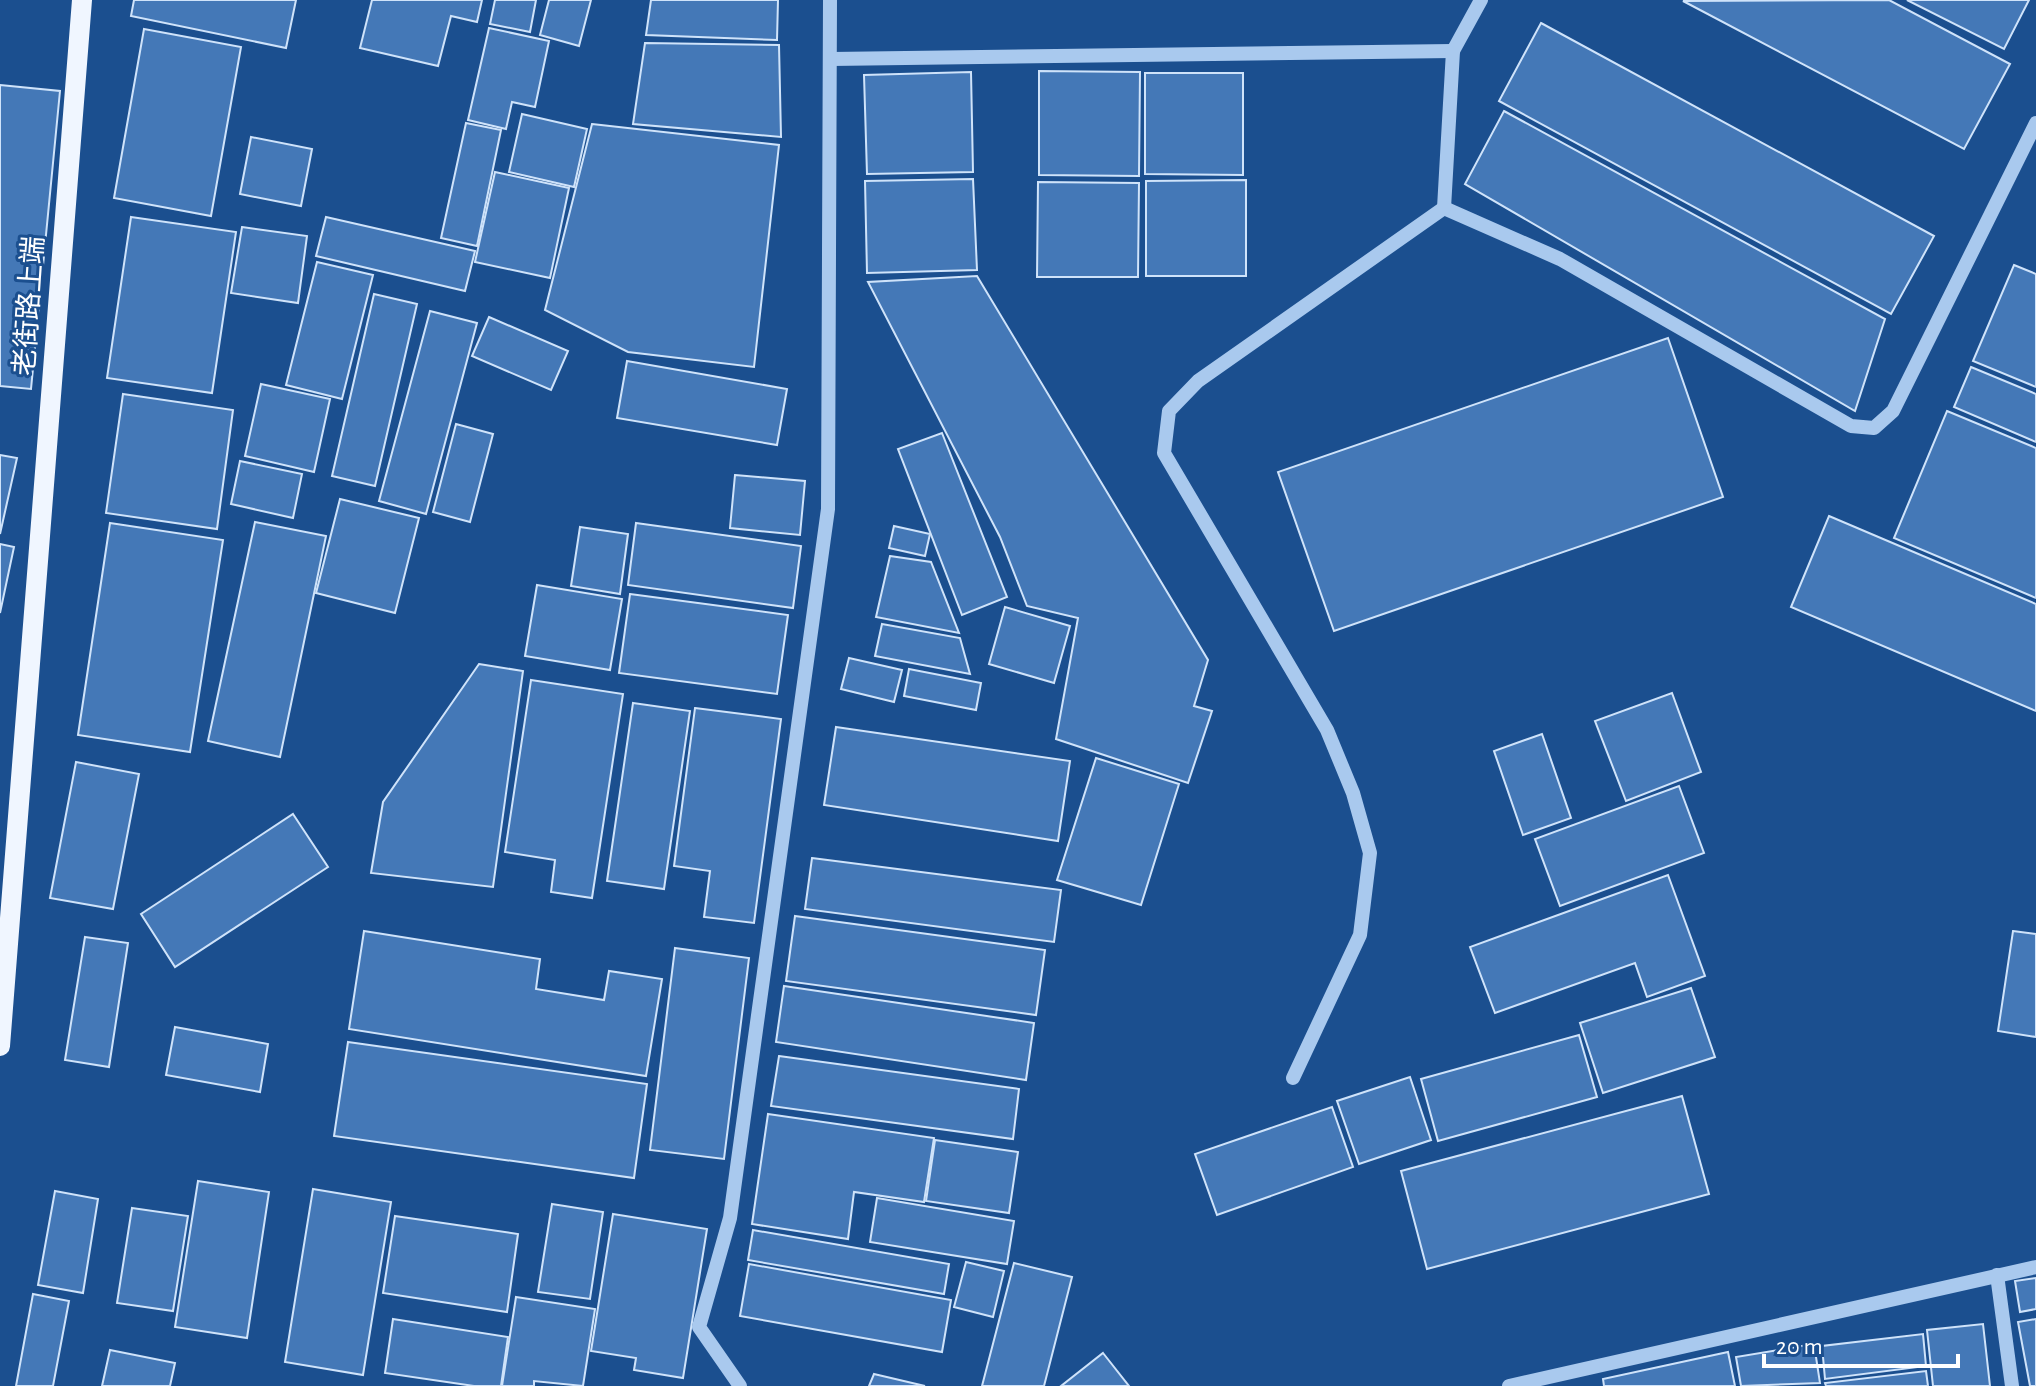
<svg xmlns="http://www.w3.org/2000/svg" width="2036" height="1386" viewBox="0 0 2036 1386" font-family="'Alegreya Sans','Noto Sans SC',sans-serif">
	<rect width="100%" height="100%" fill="#1b4f8f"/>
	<g fill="#4478b7" stroke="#cfe3fa" stroke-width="2">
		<polygon points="134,0 296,0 286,48 131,16"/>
		<polygon points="372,0 482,0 477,22 451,16 438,66 360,48"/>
		<polygon points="495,0 536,0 530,32 490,24"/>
		<polygon points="549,0 591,0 579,46 540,35"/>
		<polygon points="651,0 778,0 777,40 646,35"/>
		<polygon points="1889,0 2010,64 1964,149 1683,1"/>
		<polygon points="1907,0 2029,0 2004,49"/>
		<polygon points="1541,23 1934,236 1891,314 1499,101"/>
		<polygon points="489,28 549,41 535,107 512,102 506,129 468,120"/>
		<polygon points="144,29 241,47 211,216 114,198"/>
		<polygon points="645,43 779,45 781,137 633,124"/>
		<polygon points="1039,71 1140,72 1139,176 1039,175"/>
		<polygon points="971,72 973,172 867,174 864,75"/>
		<polygon points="1145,73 1243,73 1243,175 1145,174"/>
		<polygon points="0,85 60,91 31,389 0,386"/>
		<polygon points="1504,111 1885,319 1855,411 1465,184"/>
		<polygon points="522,114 587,129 574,187 509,172"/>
		<polygon points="466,123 501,130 477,246 441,238"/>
		<polygon points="592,124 779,145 754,367 628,352 545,310"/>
		<polygon points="251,137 312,149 301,206 240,194"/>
		<polygon points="495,172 569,188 550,278 475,262"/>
		<polygon points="973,179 977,270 867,273 865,181"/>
		<polygon points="1246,180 1246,276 1146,276 1146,181"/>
		<polygon points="1038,182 1139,183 1138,277 1037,277"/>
		<polygon points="131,217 236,232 212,393 107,378"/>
		<polygon points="326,217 475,251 465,291 316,256"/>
		<polygon points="242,227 307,236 298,303 231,293"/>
		<polygon points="317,262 373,275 342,399 286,385"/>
		<polygon points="2014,265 2036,274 2036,387 1973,361"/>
		<polygon points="977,276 1208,660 1194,706 1212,711 1188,783 1056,739 1078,618 1027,606 1000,537 868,282"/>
		<polygon points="374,294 417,304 375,486 332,476"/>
		<polygon points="430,311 477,323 426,514 379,501"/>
		<polygon points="489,317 568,351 551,390 472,356"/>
		<polygon points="1668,338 1723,497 1334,631 1278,472"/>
		<polygon points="627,361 787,389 777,445 617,418"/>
		<polygon points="1971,367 2036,394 2036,442 1954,407"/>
		<polygon points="261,384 330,399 314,472 245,456"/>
		<polygon points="123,394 233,410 217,529 106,513"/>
		<polygon points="1947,411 2036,448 2036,598 1894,538"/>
		<polygon points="456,424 493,434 470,522 433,512"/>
		<polygon points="942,433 1007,597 962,615 898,449"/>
		<polygon points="0,455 17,458 0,534"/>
		<polygon points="240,461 302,474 293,518 231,504"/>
		<polygon points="735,475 805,481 800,535 730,528"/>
		<polygon points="340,499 419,518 395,613 316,593"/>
		<polygon points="1829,516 2036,604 2036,711 1791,607"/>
		<polygon points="255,522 326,536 280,757 208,741"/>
		<polygon points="110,523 223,540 190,752 78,735"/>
		<polygon points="636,523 801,546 793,608 628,585"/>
		<polygon points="894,526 930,534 925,556 889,548"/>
		<polygon points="580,527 628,534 620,594 571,586"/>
		<polygon points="0,544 14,547 0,613"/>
		<polygon points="890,556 931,562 959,633 876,617"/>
		<polygon points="537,585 622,599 610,670 525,656"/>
		<polygon points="630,594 788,615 777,694 619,673"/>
		<polygon points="1005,607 1070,626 1054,683 989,664"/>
		<polygon points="882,624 960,638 970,674 875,656"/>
		<polygon points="849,658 902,670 894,702 841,689"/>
		<polygon points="479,664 523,671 493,887 371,873 383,802"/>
		<polygon points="909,669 981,683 976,710 904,696"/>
		<polygon points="531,680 623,694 592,898 551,892 555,860 505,852"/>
		<polygon points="1672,693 1701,772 1626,801 1595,721"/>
		<polygon points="633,703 690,711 664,889 607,881"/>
		<polygon points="695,708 781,719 754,923 704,917 710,871 674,866"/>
		<polygon points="836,727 1070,761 1058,841 824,805"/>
		<polygon points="1542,734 1571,818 1523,835 1494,751"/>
		<polygon points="1096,758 1179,784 1141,905 1057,880"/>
		<polygon points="76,762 139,774 113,909 50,898"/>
		<polygon points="1679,786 1704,853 1560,906 1535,839"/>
		<polygon points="293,814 328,867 175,967 141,914"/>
		<polygon points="812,858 1061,890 1054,942 805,909"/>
		<polygon points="1668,875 1705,976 1647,997 1635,963 1495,1013 1470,947"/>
		<polygon points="795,916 1045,950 1036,1015 786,981"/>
		<polygon points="364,931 540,959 536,989 604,1000 609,971 662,979 646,1076 349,1029"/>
		<polygon points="2013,931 2036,934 2036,1037 1998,1031"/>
		<polygon points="85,937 128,943 109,1067 65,1060"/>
		<polygon points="675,948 749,958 724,1159 650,1150"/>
		<polygon points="784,986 1034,1023 1026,1080 776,1042"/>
		<polygon points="1691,988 1715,1057 1603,1093 1580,1023"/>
		<polygon points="175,1027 268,1044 260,1092 166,1075"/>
		<polygon points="1579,1035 1597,1097 1438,1141 1421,1079"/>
		<polygon points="348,1042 647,1084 634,1178 334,1136"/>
		<polygon points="779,1056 1019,1089 1013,1139 771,1106"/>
		<polygon points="1410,1077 1431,1140 1359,1164 1337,1101"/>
		<polygon points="1682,1096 1709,1194 1427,1269 1401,1171"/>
		<polygon points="1332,1107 1353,1167 1217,1215 1195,1154"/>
		<polygon points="768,1114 934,1138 924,1202 854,1192 848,1239 752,1224"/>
		<polygon points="935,1140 1018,1152 1009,1213 926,1201"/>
		<polygon points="198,1181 269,1192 247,1338 175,1327"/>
		<polygon points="313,1189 391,1202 363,1375 285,1362"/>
		<polygon points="55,1191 98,1199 83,1293 38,1285"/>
		<polygon points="877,1198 1014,1221 1007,1264 870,1242"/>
		<polygon points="552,1204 603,1212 590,1299 538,1292"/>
		<polygon points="132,1208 188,1216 173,1311 117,1303"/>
		<polygon points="613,1214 707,1229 683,1378 634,1370 636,1358 591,1351"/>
		<polygon points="395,1216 518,1234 507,1312 383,1293"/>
		<polygon points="753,1230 949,1264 944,1294 748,1260"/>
		<polygon points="966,1262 1004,1271 993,1317 954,1307"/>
		<polygon points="1014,1263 1072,1277 1044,1386 982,1386"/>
		<polygon points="749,1264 951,1300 942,1352 740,1316"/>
		<polygon points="2036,1278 2036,1309 2020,1312 2015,1281"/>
		<polygon points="33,1294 69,1301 53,1386 16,1386"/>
		<polygon points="516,1297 595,1309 583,1386 534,1381 534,1386 502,1386"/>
		<polygon points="393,1319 508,1337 501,1386 474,1386 385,1373"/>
		<polygon points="2036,1319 2036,1386 2030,1386 2018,1322"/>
		<polygon points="1983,1324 1990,1386 1933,1386 1927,1330"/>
		<polygon points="1923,1334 1926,1366 1825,1379 1822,1346"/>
		<polygon points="1814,1344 1820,1383 1741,1386 1736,1357"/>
		<polygon points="110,1350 175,1363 170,1386 102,1386"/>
		<polygon points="1728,1352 1735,1386 1604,1386 1603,1379"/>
		<polygon points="1103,1353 1129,1386 1061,1386"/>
		<polygon points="1926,1371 1928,1386 1826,1386 1825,1383"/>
		<polygon points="874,1374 925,1386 869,1386"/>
	</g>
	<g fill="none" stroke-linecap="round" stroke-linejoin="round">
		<g stroke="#a9c9ee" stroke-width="14">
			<polyline points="831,59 1453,51"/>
			<polyline points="1444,208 1560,259 1851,426 1874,428 1893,411 2036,123"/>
			<polyline points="1444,208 1453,51 1481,0"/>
			<polyline points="1293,1078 1360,935 1370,853 1353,793 1327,730 1164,453 1169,411 1198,381 1444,208"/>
			<polyline points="1997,1275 2012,1386"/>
			<polyline points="740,1386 699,1327 730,1218 828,509 830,0"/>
			<polyline points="1509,1386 2036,1267"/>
		</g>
		<polyline stroke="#f0f6ff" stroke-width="20" points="0,1046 82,0"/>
	</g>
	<g text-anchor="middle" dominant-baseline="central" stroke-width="6" stroke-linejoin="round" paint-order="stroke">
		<g font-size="28" fill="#fff" stroke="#1b4f8f">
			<text transform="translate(30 306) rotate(-86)">老街路上端</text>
		</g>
	</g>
	<path d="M1764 1354v12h194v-12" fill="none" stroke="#ffffff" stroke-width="4"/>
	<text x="1776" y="1354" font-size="24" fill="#ffffff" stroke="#1b4f8f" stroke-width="6" paint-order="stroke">20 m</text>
</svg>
